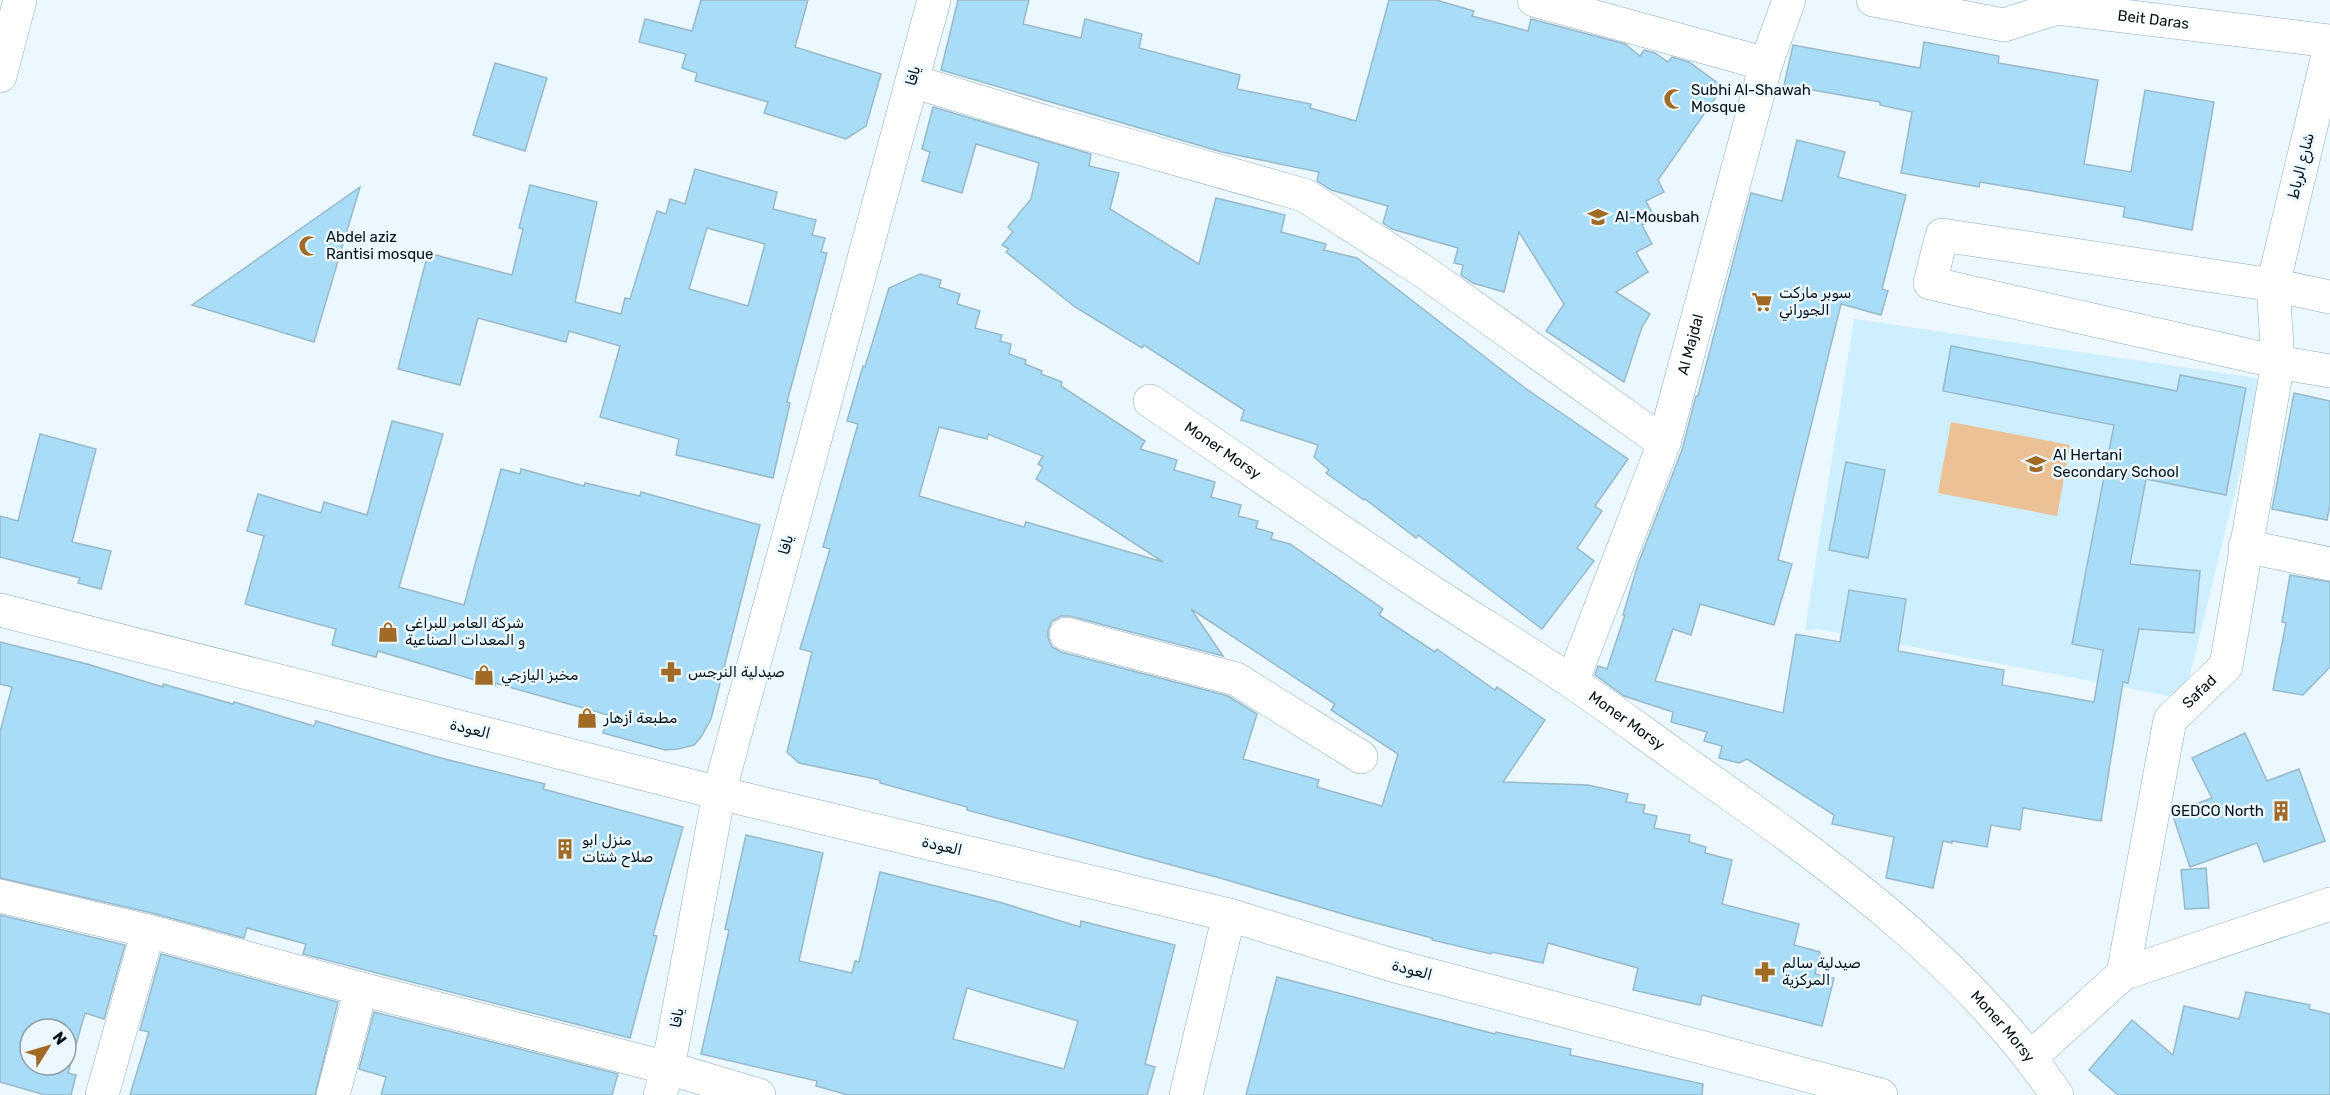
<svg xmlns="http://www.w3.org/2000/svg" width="2330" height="1095" viewBox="0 0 2330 1095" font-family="Rubik,'Noto Naskh Arabic',sans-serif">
	<rect width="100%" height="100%" fill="#ebf8ff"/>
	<polygon fill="#cdefff" points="1854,319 2263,379 2184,699 1819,629 1805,630"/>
	<polygon fill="#ecc195" points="1951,422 2070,445 2057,516 1938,493"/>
	<g fill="#a9ddf7" stroke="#99b9c9" stroke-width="1.5" fill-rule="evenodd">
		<polygon points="701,0 808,0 795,47 881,74 866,126 846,139 764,113 768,102 695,81 697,73 682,68 686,54 639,42 645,19 692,31"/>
		<polygon points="958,0 1029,0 1023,24 1081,38 1085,19 1142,34 1139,48 1240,75 1237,89 1311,104 1310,108 1356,121 1389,0 1436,0 1474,11 1472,16 1528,31 1531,19 1625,44 1640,56 1644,50 1655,53 1668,62 1672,57 1689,62 1719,84 1712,94 1716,97 1658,180 1664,192 1646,201 1655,218 1642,225 1652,244 1636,252 1648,272 1616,292 1650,314 1642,327 1624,382 1546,331 1564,304 1519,232 1504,292 1473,283 1461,275 1463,265 1454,263 1458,248 1392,229 1383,223 1388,206 1331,190 1317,181 1319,172 1222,152 941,70"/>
		<polygon points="1924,42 1999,56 1998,63 2098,80 2084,164 2131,172 2145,90 2214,102 2192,230 2123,217 2125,207 1980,182 1979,187 1901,173 1912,112 1880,105 1880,102 1784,85 1793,45 1920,68"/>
		<polygon points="495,63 547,78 525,151 473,135"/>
		<polygon points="933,107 1091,154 1089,166 1119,173 1110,209 1199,264 1216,198 1285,215 1281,232 1326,244 1324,250 1357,258 1525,388 1628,459 1595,506 1602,511 1577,548 1594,561 1542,629 1418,535 1416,538 1365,499 1364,500 1326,473 1329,470 1314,457 1318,445 1241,420 1244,410 1144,345 1142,348 1075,307 1006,252 1009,249 1002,245 1013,232 1008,227 1031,199 1039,163 976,144 962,193 922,181 930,152 922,149"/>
		<polygon points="1797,140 1845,152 1838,177 1906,195 1882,289 1888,291 1881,315 1841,304 1778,560 1792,564 1774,625 1700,604 1691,635 1673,629 1655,681 1783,713 1796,634 1840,642 1849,590 1906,599 1898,651 2004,670 2002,685 2094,702 2103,650 2072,644 2114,425 1943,391 1951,346 2177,391 2180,375 2246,388 2226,495 2146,479 2130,564 2200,571 2194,633 2139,629 2128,683 2123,682 2101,821 2023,808 2020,830 1991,825 1987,847 1952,841 1952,843 1943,841 1933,888 1886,878 1894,837 1832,824 1834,815 1747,759 1739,763 1719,758 1722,746 1704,741 1707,732 1671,722 1673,712 1624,696 1595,675 1598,666 1607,669 1625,615 1623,615 1638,564 1682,450 1696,396 1698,396 1751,193 1782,201"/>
		<path d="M695,169l82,23 -4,17 43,11 -4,15 13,3 -4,14 6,1 -40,149 3,1 -17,75 -97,-23 3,-16 -79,-22 20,-71 -51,-15 -3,11 -88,-24 -18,67 -62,-16 30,-116 84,22 11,-46 -4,-1 11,-43 67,17 -22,100 46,12 4,-16 5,1 27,-88 9,3 4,-15 15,5zM707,228l58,16 -17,62 -59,-17z"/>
		<polygon points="360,187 314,342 192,305"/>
		<path d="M920,274l21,6 -2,7 21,7 -3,10 23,7 -5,17 27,7 -2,6 11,3 -2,10 17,6 -1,4 17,7 -1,3 21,8 -1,4 84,55 -5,8 37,11 -3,10 41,12 -4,15 30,8 -3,11 20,5 -2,7 17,5 -2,6 19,5 93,65 -4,6 56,37 2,-3 58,41 2,-3 48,33 -42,62 85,3 40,9 -2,8 19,3 -2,8 14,3 -3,12 36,7 -1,7 17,5 -1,6 27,7 -10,44 77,20 -5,21 26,7 -5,22 19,4 -12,48 -120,-31 -2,10 -67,-15 5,-22 -90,-25 -5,20 -51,-11 -1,2 -59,-14v-2l-75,-20 -137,-40 -253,-68v-3l-87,-24v-3l-81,-17 -12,-11 25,-100 -12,-3 30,-100 -7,-2 35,-123 -11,-3 16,-55 2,1 24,-79zM939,427l48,12 1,-5 55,22 -5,8 5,3 -7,12 127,83 -137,-40 -2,5 -105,-31zM1191,609l144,95 -4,6 67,44 -16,52 -65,-19 2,-7 -76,-21 14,-45 -29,-18 -167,-44 -9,-5 -4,-9v-8l4,-9 9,-5h9l153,40z"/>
		<polygon points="2294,393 2330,401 2330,505 2327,520 2272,509"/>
		<polygon points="392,421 443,434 399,587 464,605 501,469 520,474 521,469 584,486 585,483 640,496 641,492 760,525 711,719 701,737 694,745 678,749 665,750 603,733 608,715 495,683 495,686 378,651 376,657 332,645 336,629 245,604 264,536 247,531 258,494 321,513 324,502 367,515"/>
		<polygon points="40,434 96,449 72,542 111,551 101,589 78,583 80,578 0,557 0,516 18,521"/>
		<polygon points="1846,462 1885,470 1868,558 1829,550"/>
		<polygon points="2290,575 2330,582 2330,667 2303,695 2273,690 2286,623 2282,622"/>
		<polygon points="0,642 87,664 163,687 163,684 233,704 234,702 314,726 316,721 437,757 545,784 543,789 683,827 653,935 657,936 630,1038 303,954 306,944 247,928 244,938 152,913 0,878 0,732 12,687 0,684"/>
		<polygon points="2245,733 2267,781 2299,769 2325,841 2264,862 2257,843 2190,867 2172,813 2212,798 2192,758"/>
		<path d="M746,835l77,18 -24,108 53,12 3,-12 4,1 21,-90 119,30 81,25 1,-6 94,24 -30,119 10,3 -8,28h-299l-32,-9 1,-5 -116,-27 28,-124 -4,-1zM967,988l111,33 -14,48 -111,-30z"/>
		<polygon points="2206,868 2209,908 2185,909 2181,870"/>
		<path d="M0,915l125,30 -21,74 -19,-6 -17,60 8,2 -5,20h-26l-45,-13zM30,1029h36v36h-36z"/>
		<polygon points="161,954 338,1002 315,1095 130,1095 149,1032 140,1030"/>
		<polygon points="1277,977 1495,1034 1496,1032 1571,1049 1570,1055 1703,1084 1702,1095 1246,1095"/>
		<polygon points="2246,992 2310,1005 2309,1009 2330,1014 2330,1095 2118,1095 2089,1070 2132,1020 2173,1055 2184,1006 2239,1019"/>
		<polygon points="374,1012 618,1074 612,1095 381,1095 386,1077 359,1069"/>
	</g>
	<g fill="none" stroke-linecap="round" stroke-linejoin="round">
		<g stroke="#8dacbc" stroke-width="34">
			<g id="minor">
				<polyline points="1534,0 1766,64"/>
				<path id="s1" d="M1873,0l131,25 53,-17 273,33"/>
				<polyline points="0,76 20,0"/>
				<polyline points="912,81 1049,123 1304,195 1426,273 1664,443"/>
				<polyline points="2330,297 2273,285 1942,235 1930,283 2278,362 2330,371"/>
				<path id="s2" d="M1150,401c94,63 187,129 282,191 46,30 94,59 140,90 35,24 69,49 104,74 138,97 284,197 381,339"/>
				<polyline points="2245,546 2330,564"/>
				<polyline points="1066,634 1236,679 1361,757"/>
				<path id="s3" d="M1572,682l92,-239 102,-379 23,-64"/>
				<polyline points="0,896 148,931 361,989 668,1068 759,1095"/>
				<polyline points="2123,974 2330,904"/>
				<path id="s4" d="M2031,1057l92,-83 47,-254 56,-54 52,-304 -5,-77 57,-238"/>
				<polyline points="102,1095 148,931"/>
				<polyline points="333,1095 361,989"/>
				<polyline points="660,1095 668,1068 719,793 934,0"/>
				<polyline points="1186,1095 1229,915"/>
			</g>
		</g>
		<g stroke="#8dacbc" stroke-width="34">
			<polyline id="major" points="0,610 719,793 1229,915 1392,965 1881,1095"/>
		</g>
		<use href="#minor" stroke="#fff" stroke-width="33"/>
		<use href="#major" stroke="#fff" stroke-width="33"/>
	</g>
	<defs>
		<g id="mosque-bare" transform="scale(1.62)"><path d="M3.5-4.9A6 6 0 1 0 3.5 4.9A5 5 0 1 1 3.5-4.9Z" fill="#a16a25" stroke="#ebf8ff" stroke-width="2.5" paint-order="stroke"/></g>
		<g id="school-bare" transform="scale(1.62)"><path d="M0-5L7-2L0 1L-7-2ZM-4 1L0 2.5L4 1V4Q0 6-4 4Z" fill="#a16a25" stroke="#ebf8ff" stroke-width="2.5" paint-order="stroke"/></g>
		<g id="supermarket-bare" transform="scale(1.62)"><path d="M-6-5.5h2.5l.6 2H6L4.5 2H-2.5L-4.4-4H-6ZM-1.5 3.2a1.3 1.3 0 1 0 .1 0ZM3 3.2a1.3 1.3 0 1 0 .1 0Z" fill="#a16a25" stroke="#ebf8ff" stroke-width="2.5" paint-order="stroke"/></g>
		<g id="shop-bare" transform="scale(1.62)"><path d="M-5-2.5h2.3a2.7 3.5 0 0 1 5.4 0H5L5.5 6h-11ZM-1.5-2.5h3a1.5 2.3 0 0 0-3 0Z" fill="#a16a25" stroke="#ebf8ff" stroke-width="2.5" paint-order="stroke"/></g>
		<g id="pharmacy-bare" transform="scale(1.62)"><path d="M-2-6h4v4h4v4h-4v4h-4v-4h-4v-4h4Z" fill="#a16a25" stroke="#ebf8ff" stroke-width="2.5" paint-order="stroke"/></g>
		<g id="building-bare" transform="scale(1.62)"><path d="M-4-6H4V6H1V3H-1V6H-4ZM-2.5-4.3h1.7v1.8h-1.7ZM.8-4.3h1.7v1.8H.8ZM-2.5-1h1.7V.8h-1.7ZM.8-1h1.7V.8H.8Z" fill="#a16a25" stroke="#ebf8ff" stroke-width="2.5" paint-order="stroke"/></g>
	</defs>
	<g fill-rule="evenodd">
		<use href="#mosque-bare" x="1674" y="99"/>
		<use href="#school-bare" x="1598" y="217"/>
		<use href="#mosque-bare" x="309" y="246"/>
		<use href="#supermarket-bare" x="1762" y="302"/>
		<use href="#school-bare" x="2036" y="464"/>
		<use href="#shop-bare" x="388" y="632"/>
		<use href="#pharmacy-bare" x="671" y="672"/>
		<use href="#shop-bare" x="484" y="675"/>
		<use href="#shop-bare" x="587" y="718"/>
		<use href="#building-bare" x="2281" y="811"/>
		<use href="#building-bare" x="565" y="849"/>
		<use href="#pharmacy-bare" x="1765" y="972"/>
	</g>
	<g text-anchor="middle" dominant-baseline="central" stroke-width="5" stroke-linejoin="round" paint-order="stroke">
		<g font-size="15" fill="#061218" stroke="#ebf8ff">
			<text stroke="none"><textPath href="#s1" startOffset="286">Beit Daras</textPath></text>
			<text transform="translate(913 76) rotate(-75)">يافا</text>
			<text transform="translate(2301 166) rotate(-76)">شارع الرباط</text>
			<text stroke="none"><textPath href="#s3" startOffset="358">Al Majdal</textPath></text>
			<text stroke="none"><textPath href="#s2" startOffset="88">Moner Morsy</textPath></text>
			<text transform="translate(786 545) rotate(-75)">يافا</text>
			<text stroke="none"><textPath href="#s4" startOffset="423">Safad</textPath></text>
			<text stroke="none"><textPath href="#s2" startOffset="574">Moner Morsy</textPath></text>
			<text transform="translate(470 729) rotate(14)">العودة</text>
			<text transform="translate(942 846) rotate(13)">العودة</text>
			<text transform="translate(1412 970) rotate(15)">العودة</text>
			<text transform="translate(677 1018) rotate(-80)">يافا</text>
			<text stroke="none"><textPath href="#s2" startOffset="1060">Moner Morsy</textPath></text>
		</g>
		<g font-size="15" fill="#061218" stroke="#ebf8ff" text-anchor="start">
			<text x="1691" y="90">Subhi Al-Shawah<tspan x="1691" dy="17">Mosque</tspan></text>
			<text x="1615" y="217">Al-Mousbah</text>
			<text x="326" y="237">Abdel aziz<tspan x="326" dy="17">Rantisi mosque</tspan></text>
			<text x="1779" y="293">سوبر ماركت<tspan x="1779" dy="17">الجوراني</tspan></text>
			<text x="2053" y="455">Al Hertani<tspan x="2053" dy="17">Secondary School</tspan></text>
			<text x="405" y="623">شركة العامر للبراغي<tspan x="405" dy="17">و المعدات الصناعية</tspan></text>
			<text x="688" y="672">صيدلية النرجس</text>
			<text x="501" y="675">مخبز اليازجي</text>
			<text x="604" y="718">مطبعة أزهار</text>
			<text x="2264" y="811" text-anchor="end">GEDCO North</text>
			<text x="582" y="840">منزل ابو<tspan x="582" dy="17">صلاح شتات</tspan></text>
			<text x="1782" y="963">صيدلية سالم<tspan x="1782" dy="17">المركزية</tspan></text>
		</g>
	</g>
	<g transform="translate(48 1047) rotate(53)"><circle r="28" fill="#ebf8ff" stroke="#8f9ca3" stroke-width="1.5"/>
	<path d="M0-4.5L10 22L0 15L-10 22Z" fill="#a16a25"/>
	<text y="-9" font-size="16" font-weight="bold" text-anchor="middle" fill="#061218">N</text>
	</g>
</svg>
